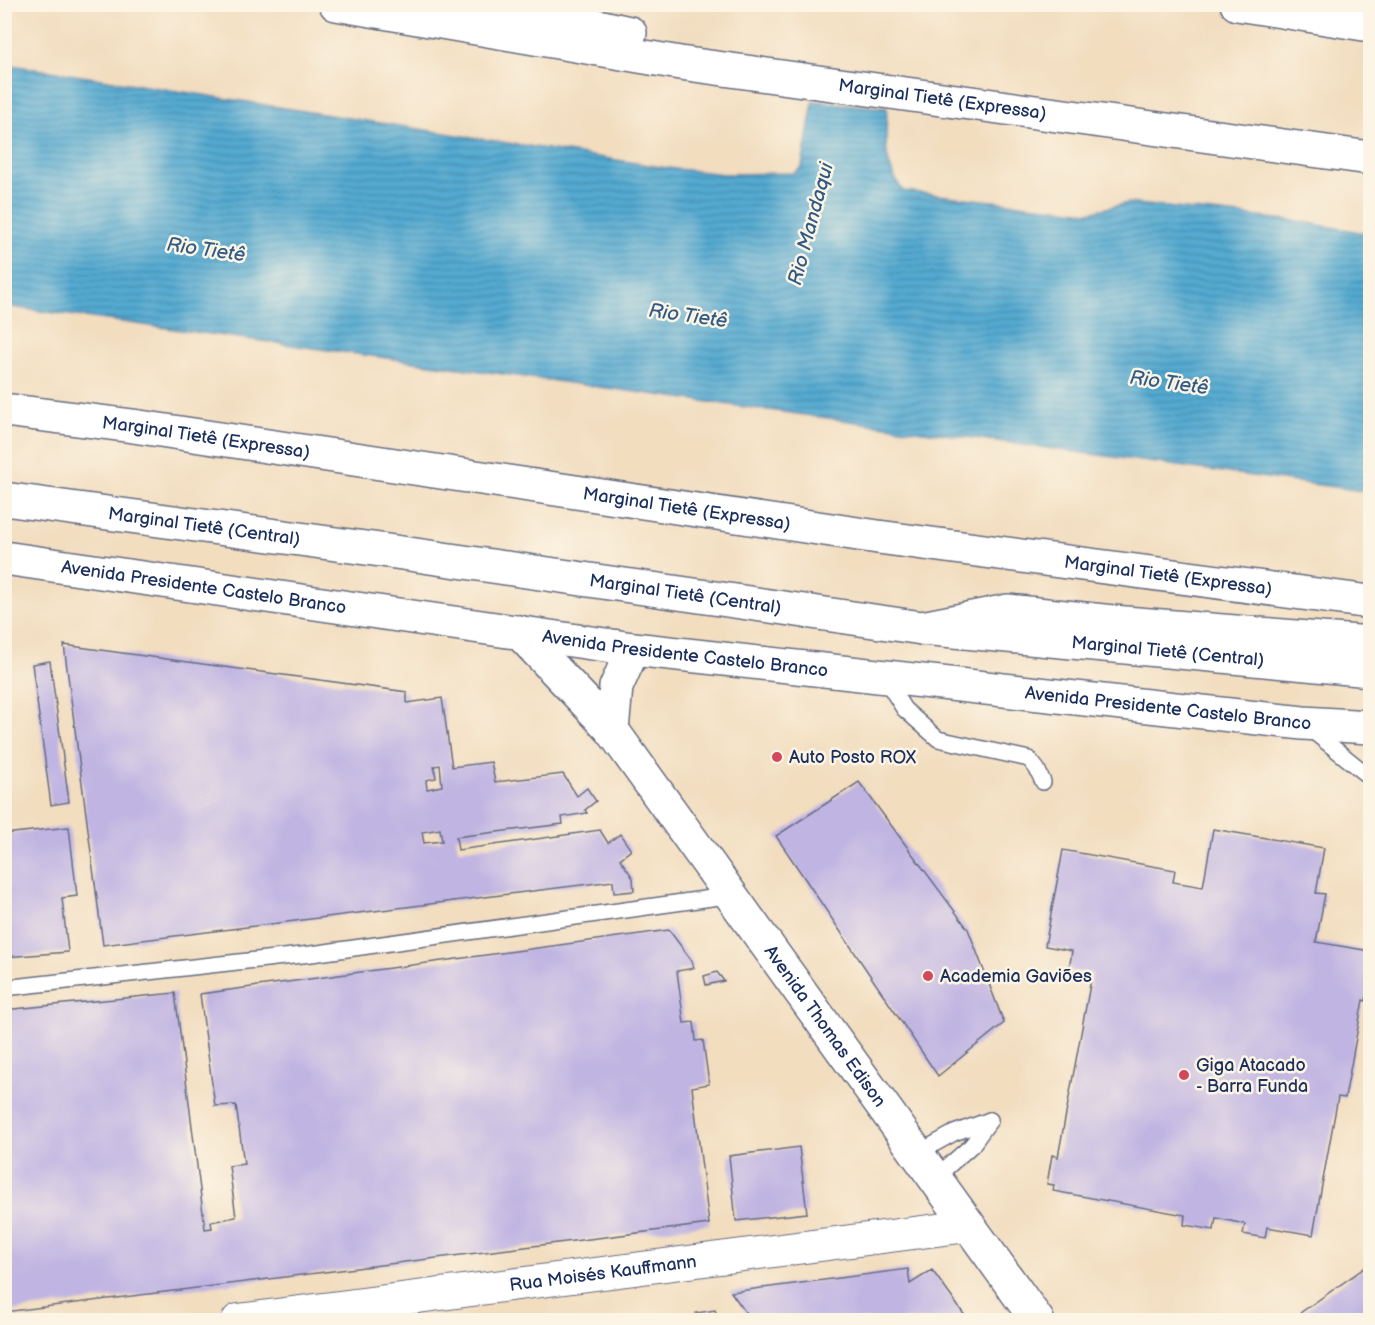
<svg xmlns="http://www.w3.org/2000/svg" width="1375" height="1325" viewBox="0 0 1375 1325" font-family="'Balsamiq Sans',sans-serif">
	<defs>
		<pattern id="water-rules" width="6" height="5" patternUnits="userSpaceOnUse" patternTransform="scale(1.5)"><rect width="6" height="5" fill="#54aad1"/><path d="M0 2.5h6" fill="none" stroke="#458bad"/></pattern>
	</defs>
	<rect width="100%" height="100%" fill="#fcf5e5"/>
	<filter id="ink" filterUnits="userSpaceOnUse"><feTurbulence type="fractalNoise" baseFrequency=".0167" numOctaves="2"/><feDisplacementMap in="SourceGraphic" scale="12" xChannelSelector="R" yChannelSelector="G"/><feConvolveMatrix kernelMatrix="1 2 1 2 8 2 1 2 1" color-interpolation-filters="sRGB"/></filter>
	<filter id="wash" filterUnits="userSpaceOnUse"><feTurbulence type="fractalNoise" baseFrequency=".008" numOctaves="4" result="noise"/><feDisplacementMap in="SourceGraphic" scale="24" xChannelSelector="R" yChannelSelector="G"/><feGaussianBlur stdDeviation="1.35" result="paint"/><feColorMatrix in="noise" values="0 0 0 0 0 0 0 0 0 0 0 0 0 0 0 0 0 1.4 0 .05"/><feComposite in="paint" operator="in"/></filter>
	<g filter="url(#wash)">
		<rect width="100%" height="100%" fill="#f2ddbf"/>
		<path fill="url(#water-rules)" stroke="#386c98" stroke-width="1.5" d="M5,64l662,104 57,6 69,-1 9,-6 11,-66 74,7c-1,34 -5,54 16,83l186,21 39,-9 169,18 73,13v258l-1365,-186z"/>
		<g id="blocks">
			<g fill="#bfb4e2" fill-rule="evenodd">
				<path d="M64,645l343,47v11l35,-5 10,69 39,-5 4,20 68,-8 14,22 10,-8 9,13 -11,9 2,3 -25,4 1,7 -107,13 2,13 142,-20 8,13 12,-9 11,16 -11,9 13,19 1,13 -20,2 -1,-12 -510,64zM440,765l2,21 -15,3 -1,-9 10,-2 -2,-12zM440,829l2,12 -18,2 -2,-11z"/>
				<polygon points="50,661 69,802 51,805 32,664"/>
				<polygon points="859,782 968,929 1004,1023 938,1076 776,836"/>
				<polygon points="69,827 77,896 62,898 68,952 6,957 4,834"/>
				<polygon points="1213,829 1324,848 1316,893 1325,894 1316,942 1370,951 1370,975 1366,1001 1363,1000 1345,1098 1338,1097 1313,1235 1267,1227 1265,1238 1243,1234 1245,1224 1216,1218 1214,1230 1184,1225 1185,1215 1053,1191 1054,1185 1047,1184 1052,1155 1058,1157 1092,974 1069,970 1072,951 1045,946 1063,850 1175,870 1173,882 1203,887"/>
				<polygon points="669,930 692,961 694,968 677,971 684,1023 694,1022 696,1041 703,1040 709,1084 692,1087 709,1224 4,1312 4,1010 175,993 205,1229 212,1228 211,1222 236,1217 229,1166 244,1164 236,1105 215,1106 200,994"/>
				<polygon points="717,972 724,981 706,985 704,976"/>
				<polygon points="799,1147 807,1213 736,1221 729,1156"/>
				<polygon points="1370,1264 1370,1320 1290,1320"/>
				<polygon points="908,1269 910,1284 932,1270 968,1320 751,1320 731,1292"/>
				<polygon points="715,1310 719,1320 699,1320 696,1313"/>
			</g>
		</g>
	</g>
	<g filter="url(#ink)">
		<use href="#blocks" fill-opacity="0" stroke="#666c80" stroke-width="1.5"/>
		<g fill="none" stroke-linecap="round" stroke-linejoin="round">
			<g stroke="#666c80" stroke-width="18">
				<g id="service">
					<polyline points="884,677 904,709 938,739 1029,759 1037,769 1043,782"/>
					<polyline points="1310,729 1370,777"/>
					<polyline points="4,988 311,954 733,895"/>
					<polyline points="918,1153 954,1133 990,1120"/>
					<polyline points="936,1177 972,1145 990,1120"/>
				</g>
			</g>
			<g stroke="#666c80" stroke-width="34">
				<g id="minor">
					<path id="s1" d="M238,1320l730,-94"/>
				</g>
			</g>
			<g stroke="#666c80" stroke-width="36">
				<g id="tertiary">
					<path id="s2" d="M519,632l93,98 425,590"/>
					<polyline points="612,730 616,687 633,649"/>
				</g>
			</g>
			<g stroke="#666c80" stroke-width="36">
				<g id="trunk">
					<polyline points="1237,4 1370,25"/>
					<path id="s3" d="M4,499l391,53 527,76 448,42"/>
					<path id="s4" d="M4,558l629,91 670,74 67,4"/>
				</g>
			</g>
			<g stroke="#666c80" stroke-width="36">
				<g id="motorway">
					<path id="s5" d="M336,4l344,59 690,95"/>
					<polyline points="498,4 630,33"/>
					<path id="s6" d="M4,410l129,16 745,111 492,65"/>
					<polyline points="922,628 1008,611 1113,622 1370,643"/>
				</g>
			</g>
			<use href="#service" stroke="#fff" stroke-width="15"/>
			<use href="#minor" stroke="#fff" stroke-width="32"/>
			<use href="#tertiary" stroke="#fff" stroke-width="33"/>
			<use href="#trunk" stroke="#fff" stroke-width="33"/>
			<use href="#motorway" stroke="#fff" stroke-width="33"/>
		</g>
	</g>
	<g fill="#d1495b" stroke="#fcf5e5" stroke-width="2">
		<circle cx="777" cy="757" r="6"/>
		<circle cx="928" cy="976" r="6"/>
		<circle cx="1184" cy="1075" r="6"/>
	</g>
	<g text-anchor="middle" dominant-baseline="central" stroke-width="5" stroke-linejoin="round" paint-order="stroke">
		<g font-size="18" fill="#1b2f5e" stroke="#fcf5e5">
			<text stroke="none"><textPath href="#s5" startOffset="614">Marginal Tietê (Expressa)</textPath></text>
			<text stroke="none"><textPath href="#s6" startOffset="204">Marginal Tietê (Expressa)</textPath></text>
			<text stroke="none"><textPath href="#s6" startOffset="690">Marginal Tietê (Expressa)</textPath></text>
			<text stroke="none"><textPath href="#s3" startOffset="202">Marginal Tietê (Central)</textPath></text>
			<text stroke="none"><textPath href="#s6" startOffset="1176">Marginal Tietê (Expressa)</textPath></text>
			<text stroke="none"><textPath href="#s4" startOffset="202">Avenida Presidente Castelo Branco</textPath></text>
			<text stroke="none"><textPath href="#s3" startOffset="688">Marginal Tietê (Central)</textPath></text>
			<text stroke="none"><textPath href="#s3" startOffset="1174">Marginal Tietê (Central)</textPath></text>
			<text stroke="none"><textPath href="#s4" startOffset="688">Avenida Presidente Castelo Branco</textPath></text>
			<text stroke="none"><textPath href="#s4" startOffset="1174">Avenida Presidente Castelo Branco</textPath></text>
			<text stroke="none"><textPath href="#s2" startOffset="500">Avenida Thomas Edison</textPath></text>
			<text stroke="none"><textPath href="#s1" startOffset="368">Rua Moisés Kauffmann</textPath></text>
		</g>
		<g font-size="18" fill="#1b2f5e" stroke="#fcf5e5" text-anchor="start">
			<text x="789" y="757">Auto Posto ROX</text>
			<text x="940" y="976">Academia Gaviões</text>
			<text x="1196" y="1065">Giga Atacado<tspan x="1196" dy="21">- Barra Funda</tspan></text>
		</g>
		<g font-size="20" font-style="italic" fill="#2f5a86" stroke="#fcf5e5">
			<text transform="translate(811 224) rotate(-75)">Rio Mandaqui</text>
			<text transform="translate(206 250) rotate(8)">Rio Tietê</text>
			<text transform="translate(688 316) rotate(8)">Rio Tietê</text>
			<text transform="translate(1169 383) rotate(8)">Rio Tietê</text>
		</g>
	</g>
	<rect width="1375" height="1325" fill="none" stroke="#fcf5e5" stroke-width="24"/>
</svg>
